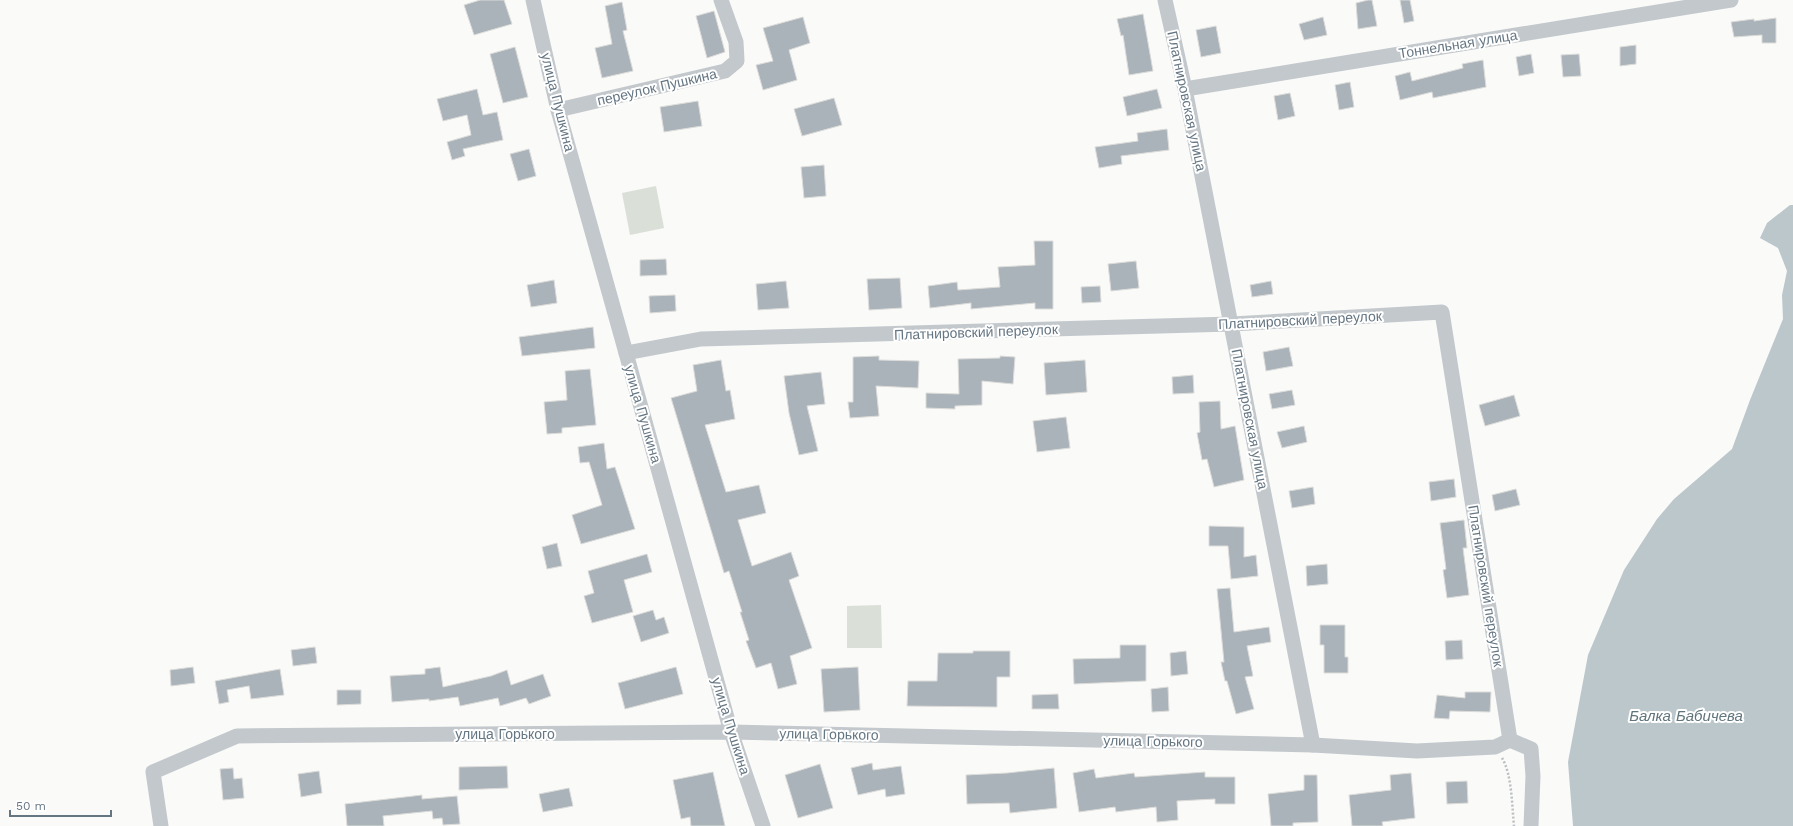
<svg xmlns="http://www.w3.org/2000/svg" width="1793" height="826" viewBox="0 0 1793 826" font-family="'Work Sans',sans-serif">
	<rect width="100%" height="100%" fill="#fafaf8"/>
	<g fill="#dadfd7">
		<polygon points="656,186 664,228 630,235 622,193"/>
		<polygon points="881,605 882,648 847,648 847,606"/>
	</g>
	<polygon fill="#bbc7cb" points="1790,205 1793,205 1793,826 1573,826 1568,762 1588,655 1624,570 1657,519 1674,499 1732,449 1750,400 1783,319 1782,295 1787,271 1778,248 1760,238 1767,223"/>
	<g fill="#aab3b9" stroke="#dcdcda">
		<polygon points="480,0 504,0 512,24 474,35 464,5"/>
		<polygon points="1368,0 1372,0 1377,26 1358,29 1356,3"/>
		<polygon points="1400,0 1410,0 1414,21 1404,23"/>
		<polygon points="622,2 627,30 623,31 633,71 602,78 595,48 612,44 605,6"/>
		<polygon points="714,11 725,52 707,58 696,16"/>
		<polygon points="1143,14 1153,71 1129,75 1123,35 1121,36 1117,19"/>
		<polygon points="803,17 810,43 789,50 797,80 763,90 756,65 773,61 763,28"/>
		<polygon points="1323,17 1327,35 1304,40 1299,24"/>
		<polygon points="1776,18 1776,43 1762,43 1762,35 1734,37 1731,22 1754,19 1754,21"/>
		<polygon points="1216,26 1221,53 1201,57 1196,30"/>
		<polygon points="1636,45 1636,64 1620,66 1620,47"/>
		<polygon points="515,47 528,97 503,103 490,54"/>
		<polygon points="1531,54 1534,73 1519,76 1516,57"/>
		<polygon points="1579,54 1581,76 1563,77 1561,55"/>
		<polygon points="1483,60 1486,87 1433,98 1432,92 1400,100 1395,76 1410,72 1412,81 1463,68 1462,64"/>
		<polygon points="1350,82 1354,107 1339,110 1335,85"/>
		<polygon points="477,89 483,115 497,112 503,140 463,149 465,156 452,160 447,142 471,135 467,115 443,121 437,99"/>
		<polygon points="1157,89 1162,108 1127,116 1123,97"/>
		<polygon points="1290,93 1295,116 1278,120 1274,96"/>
		<polygon points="834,98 842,125 802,136 794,109"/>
		<polygon points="698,101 702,126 664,132 660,107"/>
		<polygon points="1167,129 1169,150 1121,156 1122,164 1099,168 1095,147 1138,141 1137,133"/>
		<polygon points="529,149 536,176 518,181 510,154"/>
		<polygon points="824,165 826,196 804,198 801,167"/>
		<polygon points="1034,241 1053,241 1053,309 1035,309 1035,303 971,309 971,303 930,308 928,286 957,282 958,290 1000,287 998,267 1035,265"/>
		<polygon points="666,259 667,275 640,276 640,260"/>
		<polygon points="1136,261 1139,288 1111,291 1108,264"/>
		<polygon points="900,278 902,308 869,310 867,279"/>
		<polygon points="554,280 557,303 531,307 527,285"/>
		<polygon points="786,281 789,308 758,310 756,284"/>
		<polygon points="1271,281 1273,294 1252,297 1250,285"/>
		<polygon points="1100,286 1101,302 1082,303 1081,287"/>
		<polygon points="675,295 676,311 650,313 649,296"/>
		<polygon points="593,327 595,348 522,356 519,337"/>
		<polygon points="1289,347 1293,366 1266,371 1263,352"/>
		<polygon points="879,356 879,360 919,361 918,388 876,386 879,416 850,418 848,402 853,402 853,357"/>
		<polygon points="1000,356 1015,357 1013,384 982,381 982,405 955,406 955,409 926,408 926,393 959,394 958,359 1000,358"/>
		<polygon points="721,360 726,391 730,390 735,419 705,425 726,492 759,485 766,513 738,520 752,566 791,552 799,576 789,580 812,648 790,656 797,684 778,689 771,663 756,668 746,641 749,640 740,612 742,612 729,571 724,573 671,398 697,391 693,365"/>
		<polygon points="1085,360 1087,392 1046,395 1044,363"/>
		<polygon points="590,369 596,425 562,428 562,433 547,434 544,402 567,400 565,371"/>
		<polygon points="821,372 825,404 807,406 818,451 799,455 789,413 784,376"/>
		<polygon points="1193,375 1194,393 1173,394 1172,377"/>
		<polygon points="1292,390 1295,405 1272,409 1269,394"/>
		<polygon points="1514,395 1520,416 1485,426 1479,405"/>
		<polygon points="1220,401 1221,429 1235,426 1244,480 1214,487 1207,459 1202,460 1197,433 1200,432 1199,402"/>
		<polygon points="1066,417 1070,448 1037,452 1033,421"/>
		<polygon points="1304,426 1307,442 1282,448 1277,432"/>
		<polygon points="604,443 607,469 615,467 635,529 581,544 572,515 602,505 589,462 580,463 578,447"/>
		<polygon points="1454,479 1456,497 1431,501 1429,482"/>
		<polygon points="1313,487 1315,504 1292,508 1289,491"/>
		<polygon points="1516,489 1520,505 1495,511 1492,495"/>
		<polygon points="1464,520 1467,548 1463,548 1469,595 1447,598 1443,570 1446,569 1440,523"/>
		<polygon points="1209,526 1244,527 1244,557 1256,555 1258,576 1231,579 1228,546 1209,546"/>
		<polygon points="557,543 562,566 547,569 542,547"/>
		<polygon points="647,554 652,572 624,580 633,612 592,623 584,596 594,593 588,571"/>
		<polygon points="1327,564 1328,584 1307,586 1306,566"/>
		<polygon points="1230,588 1234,632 1269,627 1271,642 1247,646 1253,676 1245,677 1254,709 1236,714 1227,681 1225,681 1221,662 1224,662 1217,589"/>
		<polygon points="653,610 656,620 664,617 669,633 641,642 633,616"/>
		<polygon points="1320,625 1345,625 1345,657 1348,657 1348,673 1324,673 1324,645 1320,645"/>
		<polygon points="1462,640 1463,659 1446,660 1445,641"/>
		<polygon points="1120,645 1146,645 1146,681 1074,684 1073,659 1120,658"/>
		<polygon points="315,647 317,663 293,666 291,650"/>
		<polygon points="973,651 1010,651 1010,677 997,677 997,707 907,706 908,681 937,681 938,653 973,653"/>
		<polygon points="1186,651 1188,674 1171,676 1170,653"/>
		<polygon points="193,667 195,683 171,686 170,670"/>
		<polygon points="440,667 443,687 491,676 507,670 511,685 543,674 551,696 529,704 526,698 500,706 498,698 460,706 458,697 429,701 429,699 392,702 390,676 425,674 425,669"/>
		<polygon points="676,667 683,694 625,709 618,683"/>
		<polygon points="858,667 860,710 824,712 821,669"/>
		<polygon points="280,669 284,695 251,699 249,686 227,690 229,702 219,704 215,681"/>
		<polygon points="1168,687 1169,711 1152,712 1151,689"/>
		<polygon points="337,690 361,690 361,704 337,705"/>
		<polygon points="1465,692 1491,692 1490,712 1450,711 1449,719 1434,718 1437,695 1465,698"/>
		<polygon points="1058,694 1059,709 1032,709 1032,695"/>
		<polygon points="872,763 873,770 901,766 905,794 886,797 885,789 858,795 851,768"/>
		<polygon points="820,764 833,808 798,818 785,775"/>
		<polygon points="507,766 508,788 459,790 459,767"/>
		<polygon points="233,768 234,779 242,778 244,798 223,800 220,769"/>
		<polygon points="1054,768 1057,808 1010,813 1009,803 967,804 966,775 1007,773"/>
		<polygon points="1094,769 1096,778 1134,773 1135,777 1205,772 1205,777 1235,777 1235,804 1215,804 1215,799 1177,801 1178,820 1157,822 1156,807 1116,812 1115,807 1079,812 1073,773"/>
		<polygon points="319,771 322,793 301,797 298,774"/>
		<polygon points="713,772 725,826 691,826 690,817 681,819 673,780"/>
		<polygon points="1411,773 1415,818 1382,822 1383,826 1352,826 1349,795 1391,790 1390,775"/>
		<polygon points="1304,775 1317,775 1318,822 1293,823 1293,826 1271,826 1268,794 1304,790"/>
		<polygon points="1467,781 1468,803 1447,804 1446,782"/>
		<polygon points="569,788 573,806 543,812 539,794"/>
		<polygon points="422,795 422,799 457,796 460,824 443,825 442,818 433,819 432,811 383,816 384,826 347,826 345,804"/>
	</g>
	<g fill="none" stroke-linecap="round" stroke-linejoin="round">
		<path stroke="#bbbfc2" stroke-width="2.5" stroke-dasharray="2 2" stroke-linecap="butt" d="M1502,758c10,16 10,49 12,68"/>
		<g stroke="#c3c8cc" stroke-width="15">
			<polyline points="533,0 558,110 626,353 731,732 763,826"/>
			<polyline points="1165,0 1185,89 1313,745"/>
			<polyline points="1185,89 1731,0"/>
			<polyline points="558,110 725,71 737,61 736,42 721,0"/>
			<polyline points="626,353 701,339 1232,324 1442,312 1510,740 1531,749 1533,776 1531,826"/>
			<polyline points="161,826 153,772 237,736 731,732 1313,745 1417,751 1495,747 1510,740"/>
		</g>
	</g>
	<g text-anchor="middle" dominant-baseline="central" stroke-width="4" stroke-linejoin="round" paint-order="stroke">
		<g font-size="14" fill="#657683" stroke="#fff">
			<text transform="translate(1458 44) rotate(-9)">Тоннельная улица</text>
			<text transform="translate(657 87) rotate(-13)">переулок Пушкина</text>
			<text transform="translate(1187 101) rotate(78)">Платнировская улица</text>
			<text transform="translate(558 102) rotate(76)">улица Пушкина</text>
			<text transform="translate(1300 320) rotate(-3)">Платнировский переулок</text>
			<text transform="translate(976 332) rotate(-2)">Платнировский переулок</text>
			<text transform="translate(643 414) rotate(74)">улица Пушкина</text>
			<text transform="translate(1250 419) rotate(79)">Платнировская улица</text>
			<text transform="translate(1486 586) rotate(81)">Платнировский переулок</text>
			<text transform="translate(731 726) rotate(73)">улица Пушкина</text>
			<text x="505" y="734">улица Горького</text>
			<text transform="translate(829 734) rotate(1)">улица Горького</text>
			<text transform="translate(1153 741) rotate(1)">улица Горького</text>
		</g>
		<g font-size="15" font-style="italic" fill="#60757c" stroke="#fff">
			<text x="1686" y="716">Балка Бабичева</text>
		</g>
	</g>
	<path d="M10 810v6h101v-6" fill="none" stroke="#657683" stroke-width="2"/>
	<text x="16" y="810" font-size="12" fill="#657683" stroke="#ffffff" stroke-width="3" paint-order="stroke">50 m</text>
</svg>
